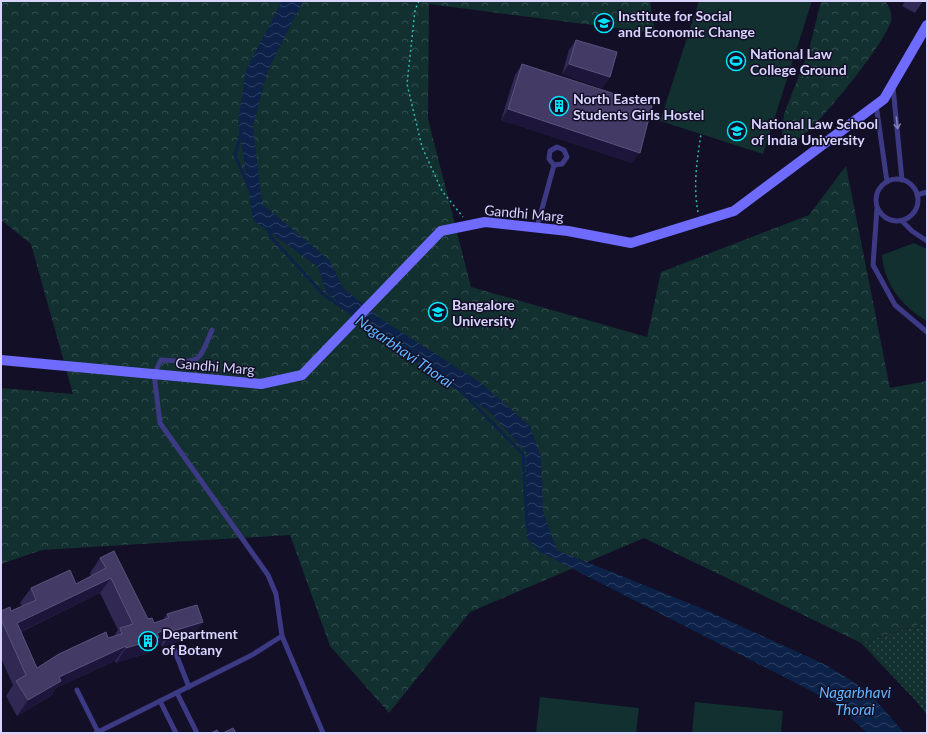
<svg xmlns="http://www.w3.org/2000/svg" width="928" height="734" viewBox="0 0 928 734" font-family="Lato,sans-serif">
	<defs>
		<pattern id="grass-dots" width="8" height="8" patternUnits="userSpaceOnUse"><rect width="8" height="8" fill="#12302f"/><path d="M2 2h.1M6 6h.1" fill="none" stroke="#344d4e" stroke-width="1.8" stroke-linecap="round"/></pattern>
		<pattern id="forest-crowns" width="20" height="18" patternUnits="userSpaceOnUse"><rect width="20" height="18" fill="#12302f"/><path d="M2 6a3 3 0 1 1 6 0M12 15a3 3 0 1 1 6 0" fill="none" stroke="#344d4e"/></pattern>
		<pattern id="water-waves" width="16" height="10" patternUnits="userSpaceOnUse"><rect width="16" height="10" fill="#0c2248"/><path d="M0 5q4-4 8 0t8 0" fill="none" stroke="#2f4163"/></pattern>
	</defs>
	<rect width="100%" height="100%" fill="#130f26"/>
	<polygon fill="url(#grass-dots)" points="927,622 927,715 917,702 861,643"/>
	<g fill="url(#forest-crowns)">
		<polygon points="1,1 650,1 655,33 429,4 428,119 471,287 647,337 661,272 809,215 846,166 890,388 927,381 927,622 861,643 644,538 470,612 389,713 330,646 290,535 42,550 1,564 1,388 73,394 31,244 1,220"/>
		<path d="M821,1h64c4,6 8,12 6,20 -7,24 -69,100 -90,116 -3,3 -8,3 -12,4l-7,-6 2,-21 25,-64z"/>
	</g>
	<g fill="#12302f">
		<polygon points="699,1 812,1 763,154 660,121"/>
		<path d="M914,243l13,6v72c-25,-14 -43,-37 -45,-66z"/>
		<polygon points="540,697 639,708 636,733 536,733"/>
		<polygon points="695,702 783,711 781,733 692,733"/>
	</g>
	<polygon fill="url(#water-waves)" points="282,1 303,1 267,72 253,126 262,204 329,260 343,288 384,321 481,383 530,426 541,457 543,512 557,550 701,608 826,665 868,691 904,733 867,733 835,703 540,552 527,538 526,452 490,412 382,340 326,292 318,267 253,220 238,122 246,70"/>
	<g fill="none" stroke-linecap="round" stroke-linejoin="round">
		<g stroke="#0c2248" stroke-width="3">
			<polyline points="241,133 235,155 249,188"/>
			<polyline points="268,229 271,237 324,295 354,315"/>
			<polyline points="464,394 523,454 527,527 529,529"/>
		</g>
		<g stroke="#2fb8b0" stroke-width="1.5" stroke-dasharray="2 3" stroke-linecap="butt">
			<polyline points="419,1 415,10 407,84 422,147 442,191 463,217"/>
			<path d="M698,212c-5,-26 -1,-52 3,-78"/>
		</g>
		<g stroke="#3d3a85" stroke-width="5">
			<polyline points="893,87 902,180"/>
			<polyline points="876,104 887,182"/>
			<polygon points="557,147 564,150 567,157 562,164 554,165 549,159 550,151"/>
			<circle cx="897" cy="200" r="21"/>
			<polyline points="917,195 927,192"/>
			<polyline points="877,208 873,265 895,305 927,332"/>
			<polyline points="902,221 912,231 927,241"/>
			<polyline points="537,227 554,165"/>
			<polyline points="282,636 323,733"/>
			<polyline points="174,649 189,687"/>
			<polyline points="77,690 98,732"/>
			<polyline points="177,693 197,733"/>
			<polyline points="160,701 176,733"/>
			<path d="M96,733l156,-78 30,-19 -6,-42 -8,-19 -108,-152 -6,-49 7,-14c39,2 36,6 51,-30"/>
		</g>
		<polyline stroke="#6f6bff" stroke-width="10" points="1,360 261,384 302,375 441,231 485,222 568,231 631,243 734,211 884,99 927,25"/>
	</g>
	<g fill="#312854" fill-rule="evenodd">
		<polygon points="905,1 923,1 915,13 902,6"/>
		<polygon points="576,40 610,77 602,88 562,74 569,50"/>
		<polygon points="522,64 632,163 501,120 515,75"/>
		<path d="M100,558l48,61 6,4 9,-3 4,-6 36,8 -11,15 -30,10 -1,-3 -8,3 -5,6 -32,10 -1,-2 -59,27 -5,8 -34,20 -11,-20 7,-11 -12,-27v-47h10l11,-5 -2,-3 11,-15 45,-4 15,-8 -1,-3zM100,593l18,37 -4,6 -6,2 -71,30 -16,-36z"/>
	</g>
	<g fill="#1d163a">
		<polygon points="569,64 610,77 602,88 562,74"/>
		<polygon points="508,109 640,153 632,163 501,120"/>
		<polygon points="111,578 100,593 9,637 17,623"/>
		<polygon points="203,622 192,637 162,647 173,631"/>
		<polygon points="172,628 161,644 153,647 148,653 116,663 126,648 157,633"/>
		<polygon points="126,646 115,661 56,688 51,696 17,716 28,700 59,677"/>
	</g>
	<g fill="#433a66" stroke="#5a527e" fill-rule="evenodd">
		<polygon points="576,40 617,52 610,77 569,64"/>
		<polygon points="522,64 652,106 640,153 508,109"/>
		<path d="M114,551l34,68 4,-1 2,5 15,-5 -2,-4 30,-9 6,17 -30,9 -1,-3 -15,5 2,5 -33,10v-2l-67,31 2,4 -33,19 -12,-19 10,-6 -25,-56v-8l9,-4 1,4 25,-11 -5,-12 39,-18 6,14 30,-16 -6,-10zM111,578l22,46 -13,4 2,6 -14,4 -2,-6 -47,22 -22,14 -20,-45z"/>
		<polygon points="233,728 236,733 223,733"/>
		<polygon points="217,730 219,733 211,733"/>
	</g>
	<defs><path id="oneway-shaft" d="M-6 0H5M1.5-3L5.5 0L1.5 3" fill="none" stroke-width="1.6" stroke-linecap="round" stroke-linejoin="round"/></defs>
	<use stroke="#837fbc" href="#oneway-shaft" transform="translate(897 123) rotate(84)"/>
	<defs>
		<g id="university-ring" transform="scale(1)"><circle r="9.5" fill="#130f26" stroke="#00e5ff" stroke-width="1.5"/><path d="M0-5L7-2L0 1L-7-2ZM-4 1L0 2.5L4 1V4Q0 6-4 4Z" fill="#00e5ff"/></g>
		<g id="stadium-ring" transform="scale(1)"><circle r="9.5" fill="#130f26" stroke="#00e5ff" stroke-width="1.5"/><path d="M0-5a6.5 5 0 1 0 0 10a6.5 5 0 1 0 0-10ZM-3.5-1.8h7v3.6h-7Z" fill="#00e5ff"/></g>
		<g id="building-ring" transform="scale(1)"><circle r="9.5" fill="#130f26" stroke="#00e5ff" stroke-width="1.5"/><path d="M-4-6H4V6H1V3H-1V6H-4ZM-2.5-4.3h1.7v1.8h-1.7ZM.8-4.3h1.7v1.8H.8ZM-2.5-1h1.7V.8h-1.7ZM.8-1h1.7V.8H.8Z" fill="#00e5ff"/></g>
	</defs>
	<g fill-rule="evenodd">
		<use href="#university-ring" x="604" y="23"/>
		<use href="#stadium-ring" x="736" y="61"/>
		<use href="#building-ring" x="559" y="106"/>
		<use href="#university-ring" x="737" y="131"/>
		<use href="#university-ring" x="438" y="312"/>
		<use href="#building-ring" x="148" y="641"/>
	</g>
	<g text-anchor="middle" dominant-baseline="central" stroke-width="3" stroke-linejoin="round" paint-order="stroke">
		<g font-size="14" font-weight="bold" fill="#d9d4ff" stroke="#130f26" text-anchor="start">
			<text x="618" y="15">Institute for Social<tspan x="618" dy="16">and Economic Change</tspan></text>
			<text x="750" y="53">National Law<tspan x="750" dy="16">College Ground</tspan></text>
			<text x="573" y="98">North Eastern<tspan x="573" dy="16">Students Girls Hostel</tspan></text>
			<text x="751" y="123">National Law School<tspan x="751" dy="16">of India University</tspan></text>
			<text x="452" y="304">Bangalore<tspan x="452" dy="16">University</tspan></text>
			<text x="162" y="633">Department<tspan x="162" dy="16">of Botany</tspan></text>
		</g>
		<g font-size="14" fill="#d9d4ff" stroke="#130f26">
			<text transform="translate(524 213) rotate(5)">Gandhi Marg</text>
			<text transform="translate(215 366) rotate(5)">Gandhi Marg</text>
		</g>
		<g font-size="15" font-style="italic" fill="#62b6ff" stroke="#130f26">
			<text transform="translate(405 351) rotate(35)">Nagarbhavi Thorai</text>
			<text x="855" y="692">Nagarbhavi<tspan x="855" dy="17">Thorai</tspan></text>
		</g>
	</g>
	<rect width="928" height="734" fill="none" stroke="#d9d4ff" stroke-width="4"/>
</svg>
